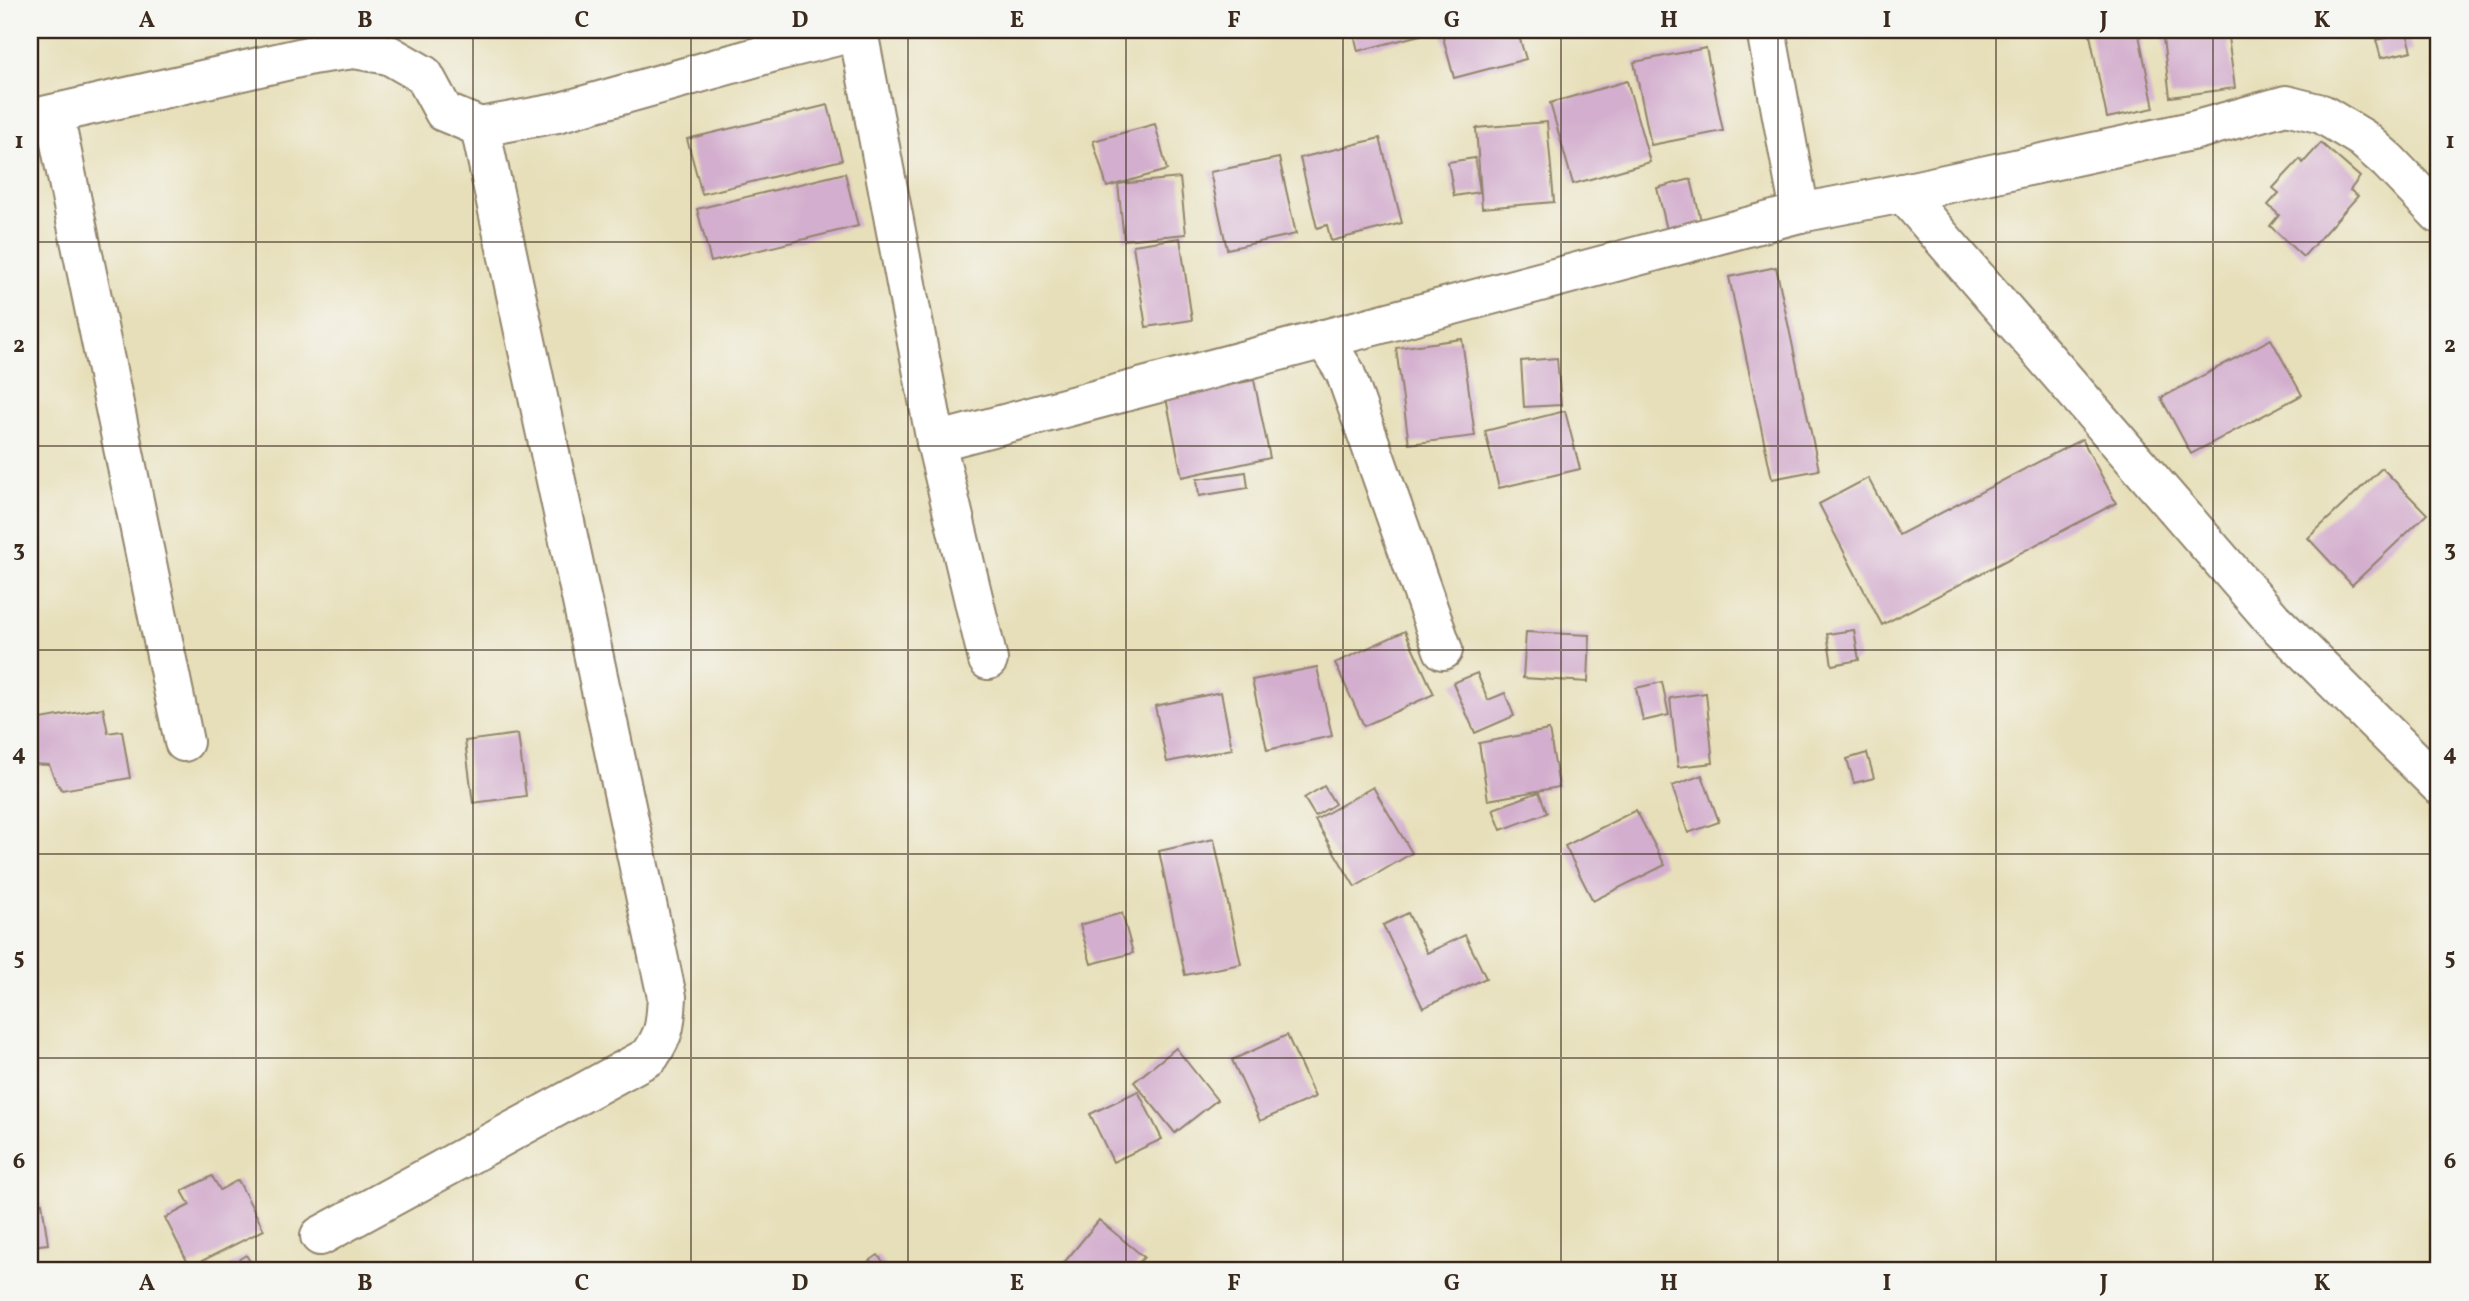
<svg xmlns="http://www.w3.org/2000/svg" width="2469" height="1301" viewBox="0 0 2469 1301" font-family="Vollkorn,serif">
	<rect width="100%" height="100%" fill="#f6f6f2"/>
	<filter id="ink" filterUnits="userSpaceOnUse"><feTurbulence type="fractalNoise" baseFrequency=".0143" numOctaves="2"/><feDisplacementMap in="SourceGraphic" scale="14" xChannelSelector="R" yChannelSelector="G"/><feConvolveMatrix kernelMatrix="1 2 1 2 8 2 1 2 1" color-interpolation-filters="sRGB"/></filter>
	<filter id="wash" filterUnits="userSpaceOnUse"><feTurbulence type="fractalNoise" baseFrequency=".00686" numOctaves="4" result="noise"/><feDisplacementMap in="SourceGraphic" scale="28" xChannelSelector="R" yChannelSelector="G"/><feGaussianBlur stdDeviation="1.57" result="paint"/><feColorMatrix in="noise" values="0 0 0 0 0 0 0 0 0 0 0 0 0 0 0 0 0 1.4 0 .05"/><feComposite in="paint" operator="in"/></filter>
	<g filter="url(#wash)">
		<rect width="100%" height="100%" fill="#e7dfb9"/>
		<g id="blocks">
			<g fill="#d3aece">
				<polygon points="1353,30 1427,30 1428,33 1358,51"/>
				<polygon points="1441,30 1517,30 1526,59 1454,78"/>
				<polygon points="2089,30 2138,30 2154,108 2107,118"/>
				<polygon points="2162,30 2227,30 2235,88 2170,97"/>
				<polygon points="2407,33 2412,51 2381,58 2376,40"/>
				<polygon points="1706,48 1723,131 1651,145 1634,62"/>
				<polygon points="1627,81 1650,162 1573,184 1550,103"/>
				<polygon points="828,105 842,160 702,194 687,139"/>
				<polygon points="1547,122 1554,202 1482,208 1476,128"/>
				<polygon points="1155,124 1167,170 1107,187 1093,141"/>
				<polygon points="1380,138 1402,223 1331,241 1327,225 1317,228 1300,158"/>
				<polygon points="2321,143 2360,177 2350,190 2358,196 2303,257 2270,226 2279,215 2268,205 2279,193 2273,188 2300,159 2303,163"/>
				<polygon points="1279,158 1296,234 1227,249 1210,172"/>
				<polygon points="1475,158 1480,192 1454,196 1448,162"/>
				<polygon points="845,173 858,226 711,262 697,209"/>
				<polygon points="1180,178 1186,234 1124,240 1118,184"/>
				<polygon points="1691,179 1702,225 1668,234 1657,188"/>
				<polygon points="1180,238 1192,320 1146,327 1133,245"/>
				<polygon points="1776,267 1819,470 1772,479 1729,277"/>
				<polygon points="1462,339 1475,436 1409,444 1396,348"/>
				<polygon points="2271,339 2302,395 2191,454 2161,398"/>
				<polygon points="1557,358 1561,405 1524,407 1521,361"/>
				<polygon points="1254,380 1270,458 1182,477 1166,398"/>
				<polygon points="1565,411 1580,469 1499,488 1485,431"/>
				<polygon points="2082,439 2116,503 1882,625 1819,504 1868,478 1899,535"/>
				<polygon points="2382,468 2427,514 2352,585 2308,538"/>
				<polygon points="1246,472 1248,488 1199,496 1197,479"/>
				<polygon points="1854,630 1859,660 1832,665 1827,634"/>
				<polygon points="1405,631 1434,694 1364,726 1335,663"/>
				<polygon points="1526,632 1590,635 1588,682 1523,678"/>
				<polygon points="1317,667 1332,736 1267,750 1252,680"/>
				<polygon points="1477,673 1488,700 1505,693 1514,716 1475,733 1453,683"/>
				<polygon points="1662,682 1669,715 1643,721 1636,688"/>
				<polygon points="1221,692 1232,749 1167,762 1155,706"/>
				<polygon points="1706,693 1713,763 1678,767 1670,698"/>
				<polygon points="103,708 108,733 122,731 130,778 62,790 56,782 49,765 30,764 30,721"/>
				<polygon points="1549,730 1559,787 1488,800 1479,743"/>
				<polygon points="518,734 526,796 473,803 465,741"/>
				<polygon points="1867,753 1874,778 1854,783 1847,759"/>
				<polygon points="1702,775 1719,822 1688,833 1672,786"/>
				<polygon points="1324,786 1335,804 1315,816 1304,798"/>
				<polygon points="1373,787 1412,853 1355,887 1315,820"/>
				<polygon points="1539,792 1547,813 1501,830 1493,809"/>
				<polygon points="1636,810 1665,865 1593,901 1565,846"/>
				<polygon points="1214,839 1241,964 1185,975 1159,851"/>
				<polygon points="1122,913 1133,953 1091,964 1080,925"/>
				<polygon points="1408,913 1427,953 1465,935 1486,978 1423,1008 1383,925"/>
				<polygon points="1287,1035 1315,1097 1260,1121 1232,1060"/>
				<polygon points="1176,1048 1217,1100 1175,1133 1134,1082"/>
				<polygon points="1138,1091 1162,1139 1113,1162 1090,1114"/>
				<polygon points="212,1176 220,1190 238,1180 264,1230 190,1267 165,1218 190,1205 182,1191"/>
				<polygon points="42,1203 48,1244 30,1246 30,1205"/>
				<polygon points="1099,1220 1144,1257 1132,1271 1060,1271 1058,1270"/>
				<polygon points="246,1255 256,1271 231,1271 228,1266"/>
				<polygon points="878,1255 890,1271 855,1271"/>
			</g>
		</g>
	</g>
	<g filter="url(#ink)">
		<use href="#blocks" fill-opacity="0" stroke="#91846c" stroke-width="2"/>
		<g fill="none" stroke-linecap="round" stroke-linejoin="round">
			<g stroke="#91846c" stroke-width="42">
				<g id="minor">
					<polyline points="1766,30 1800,213"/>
					<polyline points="858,31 936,442 988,660"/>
					<polyline points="54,114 184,742"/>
					<polyline points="30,119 312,55 354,49 389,55 424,75 444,112 480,127 557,113 778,51 862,30"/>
					<polyline points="1903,193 2273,620 2439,785"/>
					<polyline points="1324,339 1345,372 1443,650"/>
					<polyline points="936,442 1800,213 1903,193 2196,130 2286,105 2322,114 2362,138 2388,161 2439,214"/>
					<path d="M320,1236l330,-180c16,-25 15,-30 17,-59l-187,-870"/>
				</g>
			</g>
			<use href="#minor" stroke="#fff" stroke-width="38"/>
		</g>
	</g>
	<path fill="none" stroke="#3b2a1e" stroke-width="2" stroke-opacity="0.55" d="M256,30v1241M473,30v1241M691,30v1241M908,30v1241M1126,30v1241M1343,30v1241M1561,30v1241M1778,30v1241M1996,30v1241M2213,30v1241M30,242h2409M30,446h2409M30,650h2409M30,854h2409M30,1058h2409"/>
	<rect width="2469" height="1301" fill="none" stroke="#f6f6f2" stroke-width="77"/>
	<rect x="38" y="38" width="2392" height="1224" fill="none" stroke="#3b2a1e" stroke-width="2.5"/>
	<g font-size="23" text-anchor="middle" font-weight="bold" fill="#3b2a1e">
		<text x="147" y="27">A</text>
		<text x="365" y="27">B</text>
		<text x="582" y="27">C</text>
		<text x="800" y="27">D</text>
		<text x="1017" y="27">E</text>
		<text x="1234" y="27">F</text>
		<text x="1452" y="27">G</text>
		<text x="1669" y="27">H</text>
		<text x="1887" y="27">I</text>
		<text x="2104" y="27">J</text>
		<text x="2322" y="27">K</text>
		<text x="19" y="148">1</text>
		<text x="2450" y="148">1</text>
		<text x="19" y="352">2</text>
		<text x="2450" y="352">2</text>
		<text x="19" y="556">3</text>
		<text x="2450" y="556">3</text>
		<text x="19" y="760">4</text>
		<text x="2450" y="760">4</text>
		<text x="19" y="964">5</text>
		<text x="2450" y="964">5</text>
		<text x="19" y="1168">6</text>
		<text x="2450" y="1168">6</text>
		<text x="147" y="1290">A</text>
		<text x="365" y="1290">B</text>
		<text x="582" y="1290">C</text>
		<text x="800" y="1290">D</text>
		<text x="1017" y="1290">E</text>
		<text x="1234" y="1290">F</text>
		<text x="1452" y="1290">G</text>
		<text x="1669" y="1290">H</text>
		<text x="1887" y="1290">I</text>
		<text x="2104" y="1290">J</text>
		<text x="2322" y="1290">K</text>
	</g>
</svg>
